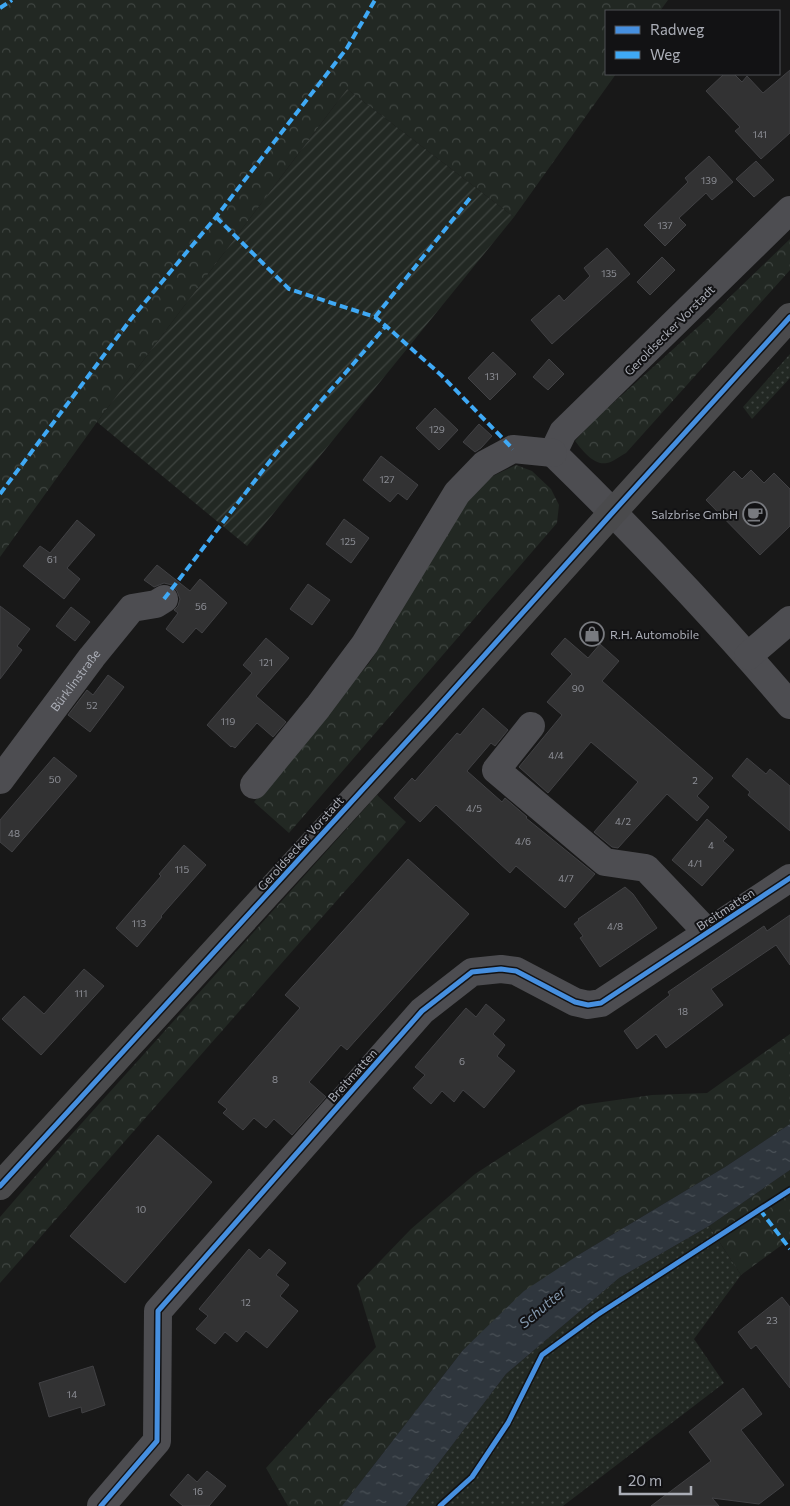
<svg xmlns="http://www.w3.org/2000/svg" width="790" height="1506" viewBox="0 0 790 1506" font-family="Commissioner,sans-serif">
	<defs>
		<pattern id="grass-dots" width="8" height="8" patternUnits="userSpaceOnUse" patternTransform="scale(1.25)"><rect width="8" height="8" fill="#222823"/><path d="M2 2h.1M6 6h.1" fill="none" stroke="#3f4541" stroke-width="1.8" stroke-linecap="round"/></pattern>
		<pattern id="forest-crowns" width="20" height="18" patternUnits="userSpaceOnUse" patternTransform="scale(1.25)"><rect width="20" height="18" fill="#222823"/><path d="M2 6a3 3 0 1 1 6 0M12 15a3 3 0 1 1 6 0" fill="none" stroke="#3f4541"/></pattern>
		<pattern id="garden-furrows" width="10" height="10" patternUnits="userSpaceOnUse" patternTransform="scale(1.25)"><rect width="10" height="10" fill="#222823"/><path d="M-1 1l2-2M0 10L10 0M9 11l2-2" fill="none" stroke="#3f4541"/></pattern>
		<pattern id="water-ripples" width="26" height="14" patternUnits="userSpaceOnUse" patternTransform="scale(1.25)"><rect width="26" height="14" fill="#2f363d"/><path d="M2 4q2-2 4 0t4 0M15 11q2-2 4 0t4 0" fill="none" stroke="#4a5157"/></pattern>
	</defs>
	<rect width="100%" height="100%" fill="#181818"/>
	<g fill="url(#grass-dots)">
		<polygon points="790,354 790,378 752,419 743,407"/>
		<polygon points="709,1226 741,1275 694,1339 724,1383 563,1506 406,1506 506,1374 619,1278"/>
	</g>
	<g fill="url(#forest-crowns)">
		<polygon points="0,0 668,0 660,11 606,11 606,74 616,74 514,217 347,89 97,422 0,557"/>
		<path d="M790,239v31l-164,183c-6,3 -13,9 -19,10 -13,3 -25,-13 -32,-22l19,-21 114,-102z"/>
		<polygon points="516,465 532,471 551,489 559,505 557,523 289,833 254,802 370,662 394,624 417,576 464,502 493,476"/>
		<polygon points="377,795 406,822 0,1283 0,1217 63,1144"/>
		<polygon points="790,1034 790,1124 725,1167 580,1254 463,1350 342,1506 288,1506 266,1468 376,1347 357,1285 411,1229 475,1174 581,1105 652,1095 707,1093"/>
		<polygon points="790,1170 790,1239 741,1275 709,1226"/>
	</g>
	<polygon fill="url(#garden-furrows)" points="347,89 514,217 247,546 97,422"/>
	<polygon fill="url(#water-ripples)" points="790,1124 790,1170 709,1226 619,1278 506,1374 406,1506 342,1506 463,1350 524,1291 580,1254 725,1167"/>
	<g fill="#323233" stroke="#414144">
		<polygon points="790,70 790,133 761,159 735,131 740,127 706,91 724,74 734,74 742,82 747,76 763,93"/>
		<polygon points="709,156 733,182 712,200 706,193 679,218 686,225 665,246 644,225 688,182 685,178"/>
		<polygon points="756,161 774,180 754,197 736,179"/>
		<polygon points="607,248 630,274 552,344 531,320 559,295 564,301 590,276 584,268"/>
		<polygon points="662,257 675,270 650,295 637,282"/>
		<polygon points="493,352 516,374 490,400 468,378"/>
		<polygon points="549,359 564,374 548,390 533,377"/>
		<polygon points="435,408 458,430 439,450 416,428"/>
		<polygon points="479,424 492,436 481,448 475,452 463,442"/>
		<polygon points="381,456 418,485 407,500 398,493 390,502 363,480"/>
		<polygon points="751,470 764,483 774,473 790,489 790,526 760,555 706,500 734,471 742,479"/>
		<polygon points="344,519 369,538 351,563 326,544"/>
		<polygon points="77,520 95,535 67,568 80,579 64,599 23,566 40,546 50,553"/>
		<polygon points="157,565 190,591 200,579 227,603 202,633 196,628 183,643 166,629 178,613 174,610 178,606 180,599 177,591 172,585 164,583 154,587 144,580"/>
		<polygon points="308,584 330,600 312,625 290,609"/>
		<polygon points="0,606 30,629 17,646 22,650 0,679"/>
		<polygon points="71,607 90,622 75,641 56,626"/>
		<polygon points="266,638 289,658 256,696 286,722 273,737 257,723 235,748 232,746 231,747 207,725 252,673 243,665"/>
		<polygon points="565,638 588,658 600,644 619,661 602,681 713,778 697,796 709,807 697,821 667,794 618,848 612,847 594,832 638,782 591,742 548,793 519,767 562,715 547,702 572,674 551,654"/>
		<polygon points="108,675 124,687 90,732 68,715 87,690 93,695"/>
		<polygon points="483,708 508,730 495,746 491,743 467,771 502,802 505,798 527,817 526,818 595,874 565,908 516,866 510,873 436,805 420,822 394,798 412,778 415,781 457,733 460,735"/>
		<polygon points="54,757 77,776 12,852 0,842 0,820"/>
		<polygon points="747,758 766,774 770,769 790,786 790,831 748,795 750,792 732,776"/>
		<polygon points="707,819 727,837 723,841 734,850 702,886 672,860"/>
		<polygon points="184,845 206,865 161,916 162,917 137,947 116,928 161,876 159,874"/>
		<polygon points="408,859 469,914 347,1050 341,1045 309,1082 326,1097 292,1135 274,1119 266,1128 254,1118 243,1130 223,1113 227,1109 218,1102 300,1008 285,995"/>
		<polygon points="625,887 633,894 657,928 600,967 580,938 583,936 574,924 579,920 578,919"/>
		<polygon points="790,915 790,965 776,945 711,989 723,1005 666,1048 656,1034 637,1049 624,1031 670,995 668,992 764,926 767,931"/>
		<polygon points="84,969 104,986 41,1055 2,1019 24,996 44,1014"/>
		<polygon points="486,1004 505,1020 493,1034 505,1045 497,1056 515,1071 484,1108 463,1090 454,1102 442,1091 431,1104 413,1088 425,1075 415,1067 466,1008 476,1017"/>
		<polygon points="158,1135 212,1182 125,1283 70,1236"/>
		<polygon points="249,1249 260,1259 269,1249 286,1263 276,1275 289,1285 280,1296 298,1311 267,1348 246,1331 237,1342 225,1332 215,1344 196,1329 208,1316 199,1309"/>
		<polygon points="782,1297 790,1307 790,1388 756,1345 751,1349 738,1332"/>
		<polygon points="93,1366 105,1405 82,1413 81,1407 49,1417 39,1383"/>
		<polygon points="743,1388 762,1414 741,1430 784,1485 759,1504 712,1498 719,1506 651,1506 711,1461 689,1432"/>
		<polygon points="207,1471 226,1486 209,1506 183,1506 170,1495 188,1474 197,1482"/>
	</g>
	<g fill="none" stroke-linecap="round" stroke-linejoin="round">
		<g stroke="#4d4d51" stroke-width="28">
			<path d="M790,210l-227,222 -10,21c83,81 162,164 237,252"/>
			<polyline points="748,656 790,620"/>
			<polyline points="531,726 496,770 605,862 646,868 707,932"/>
			<path id="s1" d="M0,780l92,-123 40,-49 24,-4 8,-5"/>
			<polyline points="254,785 318,707 365,644 457,493 485,464 513,449 553,453"/>
			<polyline points="101,1506 157,1441 158,1311 422,1011 472,972 501,969 516,971 575,1002 588,1005 601,1003 790,878"/>
		</g>
		<polyline stroke="#4a4a4c" stroke-width="28" points="0,1186 430,716 613,512 790,317"/>
		<g stroke="#3fa9f5" stroke-width="4" stroke-dasharray="8 4" stroke-linecap="butt">
			<polyline points="0,8 12,0"/>
			<polyline points="216,217 289,289 375,317 386,326 441,375 513,449"/>
			<polyline points="375,317 471,197"/>
			<polyline points="0,494 131,319 216,217 347,48 375,0"/>
			<polyline points="164,599 277,452 386,326"/>
			<polyline points="760,1210 790,1249"/>
		</g>
		<g stroke="#121214" stroke-width="8">
			<g id="cycleway">
				<polyline points="0,1186 430,716 613,512 790,317"/>
				<polyline points="101,1506 157,1441 158,1311 422,1011 472,972 501,969 516,971 575,1002 588,1005 601,1003 790,878"/>
				<polyline points="440,1506 472,1477 508,1423 542,1355 597,1315 790,1190"/>
			</g>
		</g>
		<use href="#cycleway" stroke="#468fdf" stroke-width="5"/>
	</g>
	<defs>
		<g id="cafe-ring" transform="scale(1.25)"><circle r="9.5" fill="#121214" stroke="#787a7f" stroke-width="1.5"/><path d="M-5.5-4.5H6V0H3Q3 3.5 0 3.5H-2.5Q-5.5 3.5-5.5 0ZM3-3.2v2h1.7v-2ZM-6 4.5H4V6H-6Z" fill="#787a7f"/></g>
		<g id="shop-ring" transform="scale(1.25)"><circle r="9.5" fill="#121214" stroke="#787a7f" stroke-width="1.5"/><path d="M-5-2.5h2.3a2.7 3.5 0 0 1 5.4 0H5L5.5 6h-11ZM-1.5-2.5h3a1.5 2.3 0 0 0-3 0Z" fill="#787a7f"/></g>
	</defs>
	<g fill-rule="evenodd">
		<use href="#cafe-ring" x="755" y="514"/>
		<use href="#shop-ring" x="592" y="634"/>
	</g>
	<g text-anchor="middle" dominant-baseline="central" stroke-width="4" stroke-linejoin="round" paint-order="stroke">
		<g font-size="10" fill="#8d8f96">
			<text x="760" y="134">141</text>
			<text x="709" y="180">139</text>
			<text x="665" y="225">137</text>
			<text x="609" y="273">135</text>
			<text x="492" y="376">131</text>
			<text x="437" y="429">129</text>
			<text x="387" y="479">127</text>
			<text x="348" y="541">125</text>
			<text x="52" y="559">61</text>
			<text x="201" y="606">56</text>
			<text x="266" y="662">121</text>
			<text x="578" y="688">90</text>
			<text x="92" y="705">52</text>
			<text x="228" y="721">119</text>
			<text x="556" y="755">4/4</text>
			<text x="55" y="779">50</text>
			<text x="695" y="780">2</text>
			<text x="474" y="808">4/5</text>
			<text x="623" y="821">4/2</text>
			<text x="14" y="833">48</text>
			<text x="523" y="841">4/6</text>
			<text x="711" y="845">4</text>
			<text x="695" y="863">4/1</text>
			<text x="182" y="869">115</text>
			<text x="566" y="878">4/7</text>
			<text x="139" y="923">113</text>
			<text x="615" y="926">4/8</text>
			<text x="81" y="993">111</text>
			<text x="683" y="1011">18</text>
			<text x="462" y="1061">6</text>
			<text x="275" y="1079">8</text>
			<text x="141" y="1209">10</text>
			<text x="246" y="1302">12</text>
			<text x="772" y="1320">23</text>
			<text x="72" y="1394">14</text>
			<text x="198" y="1491">16</text>
		</g>
		<g font-size="12" fill="#abaeb7" stroke="#121214">
			<text transform="translate(669 330) rotate(-45)">Geroldsecker Vorstadt</text>
			<text stroke="none"><textPath href="#s1" startOffset="125">Bürklinstraße</textPath></text>
			<text transform="translate(300 843) rotate(-48)">Geroldsecker Vorstadt</text>
			<text transform="translate(725 909) rotate(-33)">Breitmatten</text>
			<text transform="translate(352 1075) rotate(-48)">Breitmatten</text>
		</g>
		<g font-size="12" fill="#abaeb7" stroke="#121214" text-anchor="end">
			<text x="738" y="514">Salzbrise GmbH</text>
			<text x="610" y="634" text-anchor="start">R.H. Automobile</text>
		</g>
		<g font-size="14" font-style="italic" fill="#859aaf" stroke="#121214">
			<text transform="translate(542 1307) rotate(-40)">Schutter</text>
		</g>
	</g>
	<rect x="605" y="10" width="175" height="65" fill="#121214" stroke="#4f5055"/>
	<rect x="615" y="26" width="25" height="8" fill="#468fdf" stroke="#4f5055"/>
	<text x="650" y="35" font-size="15" fill="#abaeb7">Radweg</text>
	<rect x="615" y="51" width="25" height="8" fill="#3fa9f5" stroke="#4f5055"/>
	<text x="650" y="60" font-size="15" fill="#abaeb7">Weg</text>
	<path d="M620 1486v8h71v-8" fill="none" stroke="#abaeb7" stroke-width="2.5"/>
	<text x="628" y="1486" font-size="15" fill="#abaeb7" stroke="#121214" stroke-width="4" paint-order="stroke">20 m</text>
</svg>
